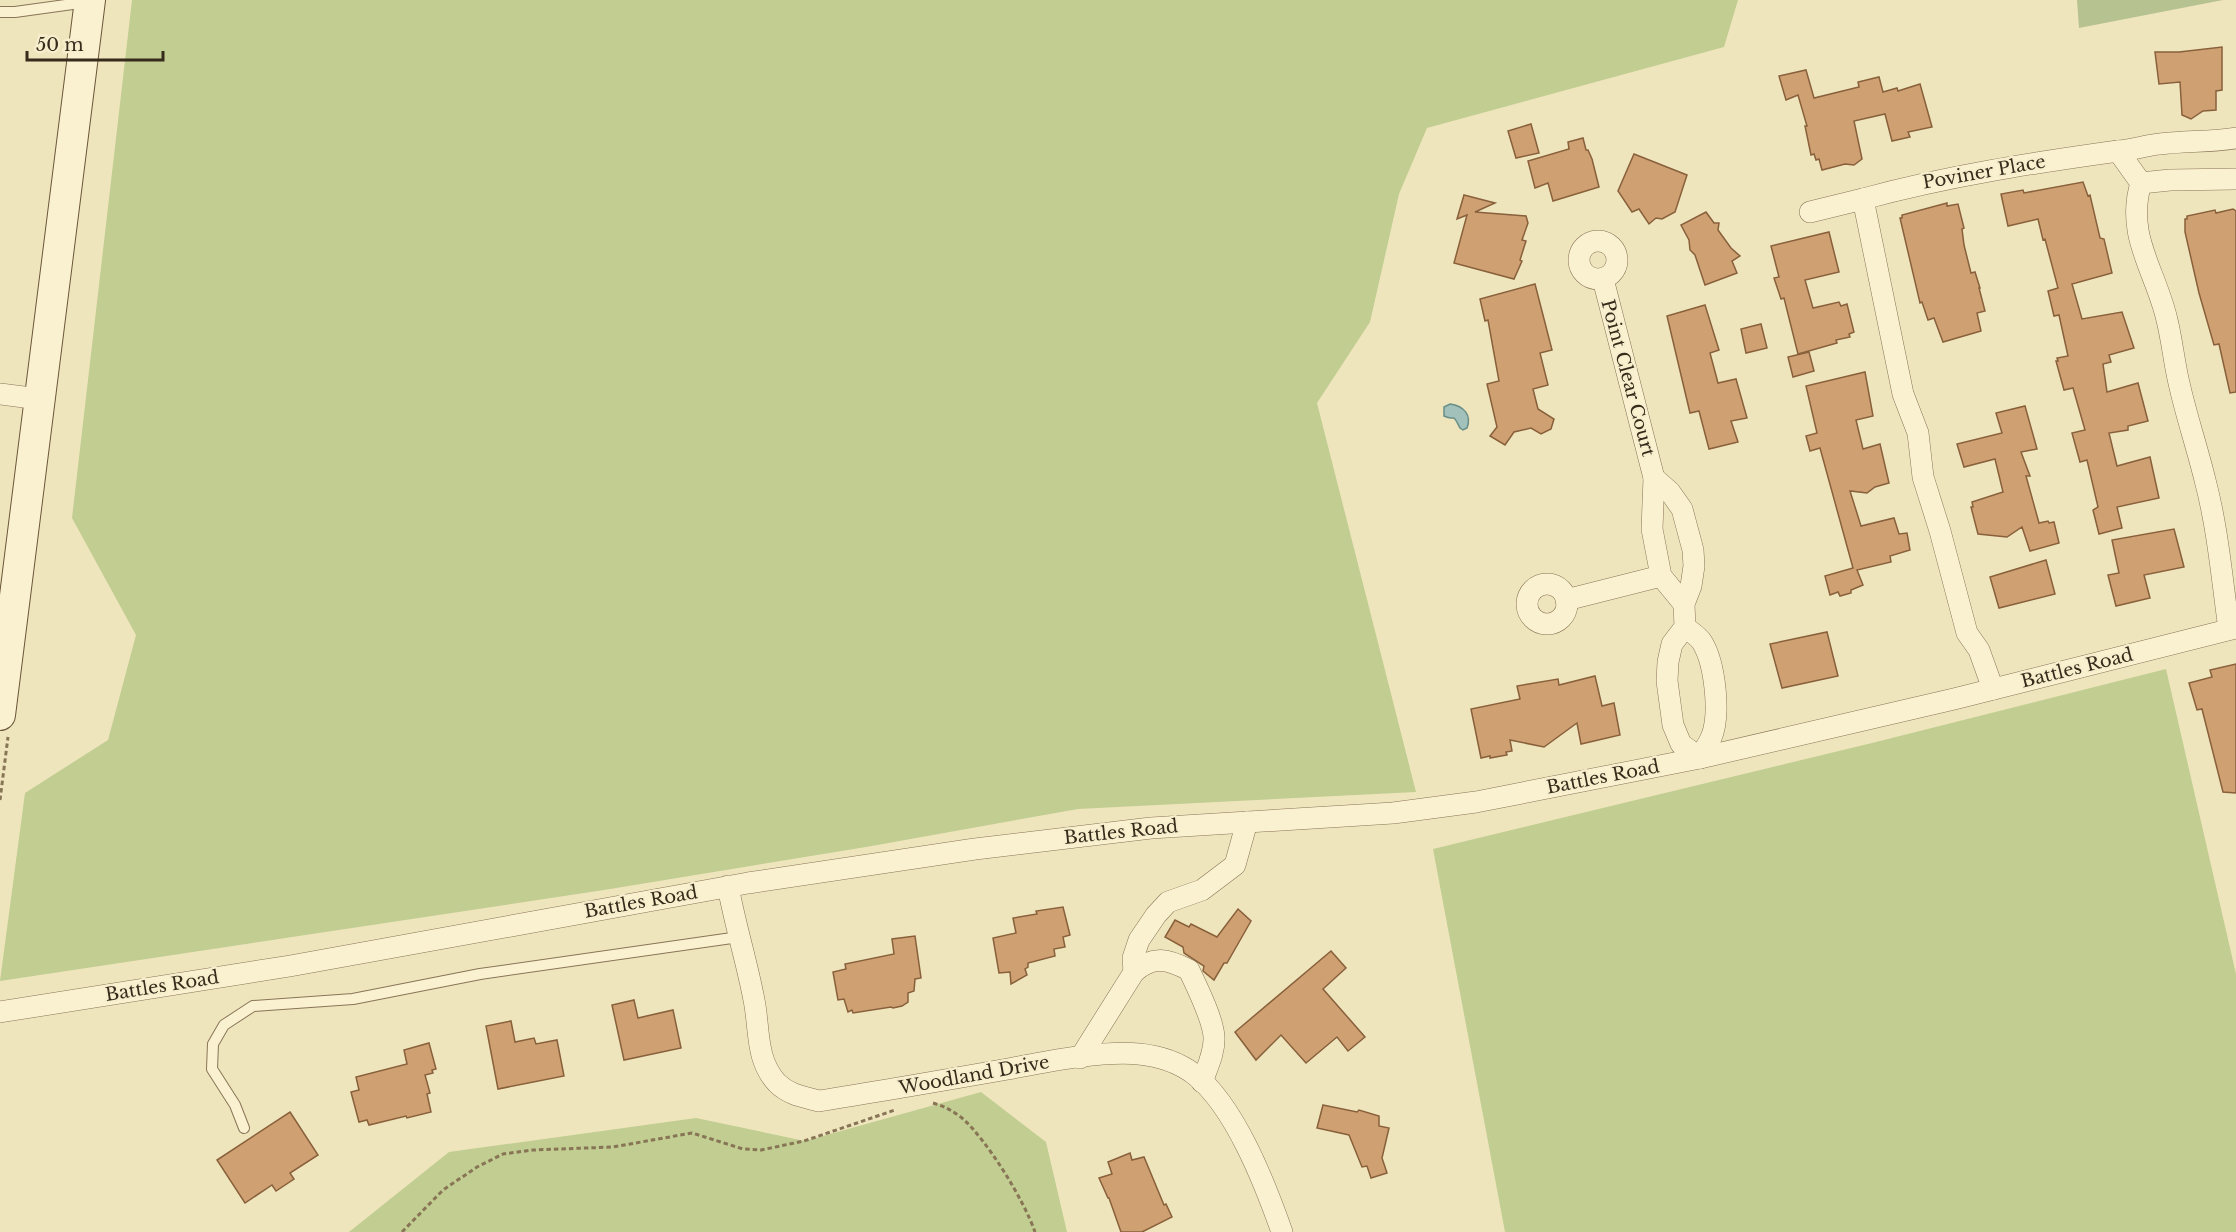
<svg xmlns="http://www.w3.org/2000/svg" width="2236" height="1232" viewBox="0 0 2236 1232" font-family="'Libre Baskerville',serif">
	<rect width="100%" height="100%" fill="#efe5bd"/>
	<g fill="#c1cd91">
		<polygon points="132,0 1738,0 1724,47 1427,128 1399,194 1370,322 1317,403 1416,792 1078,809 866,847 604,890 0,981 25,793 108,740 136,635 72,518"/>
		<polygon points="2166,669 2236,974 2236,1232 1505,1232 1433,849 1872,743"/>
		<polygon points="981,1092 1046,1142 1067,1232 349,1232 449,1152 696,1118 805,1141"/>
	</g>
	<polygon fill="#b7c291" points="2077,0 2223,0 2079,28"/>
	<path fill="#a1c1ba" stroke="#688e88" stroke-width="1.5" d="M1450,404c14,2 22,11 17,24l-4,2 -3,-2c-9,-17 -3,-6 -16,-12v-9z"/>
	<g fill="#cfa172" stroke="#88603b" stroke-width="1.5">
		<polygon points="2222,47 2222,90 2216,91 2216,110 2203,111 2191,119 2182,115 2180,82 2159,84 2155,52 2179,52"/>
		<polygon points="1806,70 1814,98 1859,87 1858,82 1879,77 1883,92 1897,88 1898,91 1920,84 1932,127 1908,132 1910,137 1892,141 1885,114 1854,121 1862,159 1854,165 1845,164 1822,170 1819,159 1816,160 1814,154 1811,155 1805,126 1807,126 1798,95 1786,100 1779,76"/>
		<polygon points="1531,124 1539,153 1516,158 1508,131"/>
		<polygon points="1583,138 1586,150 1588,150 1592,159 1599,187 1553,201 1548,183 1535,188 1528,161 1569,149 1568,142"/>
		<polygon points="1634,154 1687,175 1675,212 1662,219 1656,218 1649,224 1639,209 1632,212 1618,191"/>
		<polygon points="2083,182 2088,196 2090,195 2100,238 2104,239 2112,273 2072,284 2082,319 2122,312 2134,348 2109,355 2111,362 2103,364 2107,392 2138,383 2148,421 2128,426 2128,430 2109,433 2117,466 2150,457 2159,498 2117,507 2122,528 2099,534 2093,510 2098,507 2087,460 2080,462 2072,433 2085,430 2073,388 2064,390 2056,361 2058,361 2057,358 2068,356 2059,315 2054,316 2048,291 2058,288 2045,239 2043,240 2038,219 2008,226 2001,194 2023,190 2024,193"/>
		<polygon points="1464,195 1495,203 1475,212 1526,216 1528,223 1522,240 1526,241 1520,260 1522,261 1514,279 1454,263 1467,215 1457,219"/>
		<polygon points="1947,203 1947,206 1958,204 1964,228 1962,229 1964,245 1971,273 1975,272 1980,288 1979,288 1985,311 1977,313 1981,331 1943,342 1934,318 1928,320 1922,302 1920,303 1900,218 1902,218 1902,215"/>
		<polygon points="2233,209 2236,211 2236,392 2230,393 2219,344 2214,345 2199,293 2185,232 2185,219 2187,219 2187,216 2215,210 2216,213"/>
		<polygon points="1706,212 1714,223 1719,223 1718,230 1731,248 1740,256 1732,261 1737,273 1705,285 1695,255 1690,250 1689,240 1681,225"/>
		<polygon points="1829,232 1839,272 1805,280 1813,308 1839,302 1841,306 1847,304 1854,332 1849,334 1850,337 1836,340 1837,343 1798,354 1784,298 1781,299 1774,278 1779,277 1771,246"/>
		<polygon points="1535,284 1552,350 1540,353 1548,385 1533,389 1538,409 1554,419 1551,429 1541,434 1531,428 1514,432 1505,445 1490,436 1497,427 1487,384 1499,381 1488,320 1485,321 1480,299"/>
		<polygon points="1705,305 1719,350 1710,353 1718,383 1736,379 1747,418 1731,421 1738,442 1709,449 1699,411 1690,413 1667,316"/>
		<polygon points="1761,324 1767,348 1746,353 1741,329"/>
		<polygon points="1809,352 1814,371 1793,377 1788,357"/>
		<polygon points="1865,372 1873,416 1856,420 1863,449 1880,444 1889,483 1875,487 1867,493 1850,491 1861,526 1894,518 1899,534 1907,533 1910,550 1890,556 1891,562 1857,570 1863,585 1851,590 1851,593 1840,596 1838,592 1830,595 1825,576 1853,568 1820,448 1810,451 1806,436 1817,433 1806,386"/>
		<polygon points="2025,406 2037,449 2021,452 2030,476 2026,476 2039,523 2048,521 2049,523 2054,522 2059,543 2030,551 2022,527 2007,537 1978,534 1971,507 1973,507 1972,502 2003,492 1995,459 1964,467 1957,444 2002,433 1996,413"/>
		<polygon points="2174,529 2184,567 2144,575 2150,598 2116,606 2108,575 2119,573 2112,540"/>
		<polygon points="2046,560 2055,594 1999,608 1990,577"/>
		<polygon points="1827,632 1838,676 1782,688 1770,644"/>
		<polygon points="2236,664 2236,793 2223,792 2202,709 2197,710 2189,683 2212,677 2210,670"/>
		<polygon points="1595,676 1602,706 1614,703 1620,735 1581,744 1577,723 1544,747 1510,740 1512,751 1506,752 1507,755 1490,758 1490,756 1481,758 1471,709 1520,699 1517,686 1558,679 1559,685"/>
		<polygon points="1063,907 1070,935 1063,937 1065,947 1054,949 1055,956 1028,963 1028,967 1025,969 1027,975 1011,984 1010,972 999,973 993,938 1016,933 1013,918 1037,914 1036,911"/>
		<polygon points="1238,909 1251,921 1227,963 1224,963 1214,980 1203,971 1204,966 1184,953 1183,947 1165,937 1175,920 1189,927 1191,924 1217,937"/>
		<polygon points="915,936 921,978 915,979 914,991 908,993 908,1002 902,1006 893,1008 891,1007 853,1013 852,1010 848,1012 844,999 838,1000 833,972 846,969 845,964 894,954 892,939"/>
		<polygon points="1331,951 1346,968 1323,989 1365,1037 1348,1051 1337,1037 1306,1063 1281,1035 1256,1060 1235,1032"/>
		<polygon points="634,1000 638,1018 673,1010 681,1048 624,1060 612,1005"/>
		<polygon points="511,1021 515,1042 534,1038 536,1044 557,1040 564,1076 498,1089 486,1026"/>
		<polygon points="429,1043 436,1069 432,1070 433,1073 425,1075 430,1093 427,1094 431,1112 407,1118 406,1116 369,1125 367,1120 359,1122 351,1092 359,1090 356,1077 407,1064 404,1050"/>
		<polygon points="1323,1105 1357,1112 1359,1110 1379,1116 1379,1126 1389,1128 1382,1158 1387,1173 1371,1178 1367,1166 1362,1167 1349,1135 1317,1128"/>
		<polygon points="290,1112 318,1155 290,1173 294,1179 276,1191 272,1185 245,1203 217,1160"/>
		<polygon points="1130,1153 1132,1160 1144,1157 1164,1205 1166,1204 1172,1217 1142,1232 1121,1232 1109,1198 1108,1198 1099,1178 1112,1174 1108,1162"/>
	</g>
	<g fill="none" stroke-linecap="round" stroke-linejoin="round">
		<g stroke="#887556" stroke-width="12">
			<g id="service">
				<polyline points="0,12 15,12 87,2"/>
				<polyline points="244,1128 235,1105 212,1069 213,1044 224,1025 253,1006 353,999 480,974 739,937"/>
			</g>
		</g>
		<g stroke="#887556" stroke-width="22">
			<g id="minor">
				<path d="M2118,151c15,-1 28,-6 42,-7 25,-3 51,-2 76,-6"/>
				<polyline points="2141,183 2170,180 2236,179"/>
				<polyline points="1810,212 1863,199"/>
				<circle cx="1598" cy="260" r="19"/>
				<polyline points="1603,279 1654,478 1652,529 1661,576 1684,604"/>
				<polyline points="0,394 39,399"/>
				<path d="M1654,478l16,14 12,17 11,41 1,16 -3,20 -7,18 1,23 -13,17 -4,18 -1,19 6,44 8,19 19,14c3,-7 8,-13 11,-20 10,-23 4,-75 -9,-96 -4,-6 -12,-11 -17,-15"/>
				<circle cx="1547" cy="604" r="20"/>
				<polyline points="1566,600 1661,576"/>
				<path d="M1993,689l-14,-39 -12,-17 -27,-102 -17,-54 -5,-44 -15,-39 -40,-195c84,-23 169,-36 255,-48l23,32c-16,53 15,88 26,137 5,20 7,42 12,63 7,32 18,64 26,97 13,49 17,100 24,149"/>
				<path d="M728,886c7,39 19,76 26,114 6,29 1,59 23,83 12,12 27,14 42,18 63,-10 126,-21 189,-32 37,-7 95,-19 131,-15 20,2 39,8 55,20 41,32 71,110 88,158"/>
				<polyline points="1134,972 1133,958 1139,940 1156,915 1168,902 1202,890 1235,865 1247,822"/>
				<polyline points="0,1012 290,966 748,883 975,849 1151,828 1393,813 1476,802 1700,758 1954,699 2236,628"/>
				<path d="M1080,1058l54,-86c19,-17 34,-13 55,-2 8,17 24,49 25,67 1,15 -7,31 -12,45"/>
			</g>
		</g>
		<g stroke="#6a5639" stroke-width="32">
			<polyline id="secondary" points="0,715 90,0"/>
		</g>
		<g stroke="#887556" stroke-width="3" stroke-dasharray="4.5 3" stroke-linecap="butt">
			<polyline points="0,800 8,737"/>
			<path d="M933,1103c11,3 20,8 29,15 25,22 62,82 73,114"/>
			<polyline points="402,1232 443,1190 477,1167 503,1154 533,1150 613,1147 692,1133 743,1149 761,1150 804,1141 895,1110"/>
		</g>
		<use href="#service" stroke="#faf1d1" stroke-width="10"/>
		<use href="#minor" stroke="#faf1d1" stroke-width="21"/>
		<use href="#secondary" stroke="#faf1d1" stroke-width="30"/>
	</g>
	<g text-anchor="middle" dominant-baseline="central" stroke-width="4.5" stroke-linejoin="round" paint-order="stroke">
		<g font-size="18" fill="#372b1b" stroke="#f7eecd">
			<text transform="translate(1984 172) rotate(-10)">Poviner Place</text>
			<text transform="translate(1628 378) rotate(75)">Point Clear Court</text>
			<text transform="translate(2077 668) rotate(-14)">Battles Road</text>
			<text transform="translate(1603 777) rotate(-11)">Battles Road</text>
			<text transform="translate(1121 832) rotate(-6)">Battles Road</text>
			<text transform="translate(641 902) rotate(-10)">Battles Road</text>
			<text transform="translate(162 986) rotate(-9)">Battles Road</text>
			<text transform="translate(974 1075) rotate(-10)">Woodland Drive</text>
		</g>
	</g>
	<path d="M27 51v9h136v-9" fill="none" stroke="#372b1b" stroke-width="3"/>
	<text x="36" y="51" font-size="18" fill="#372b1b" stroke="#f7eecd" stroke-width="4.5" paint-order="stroke">50 m</text>
</svg>
